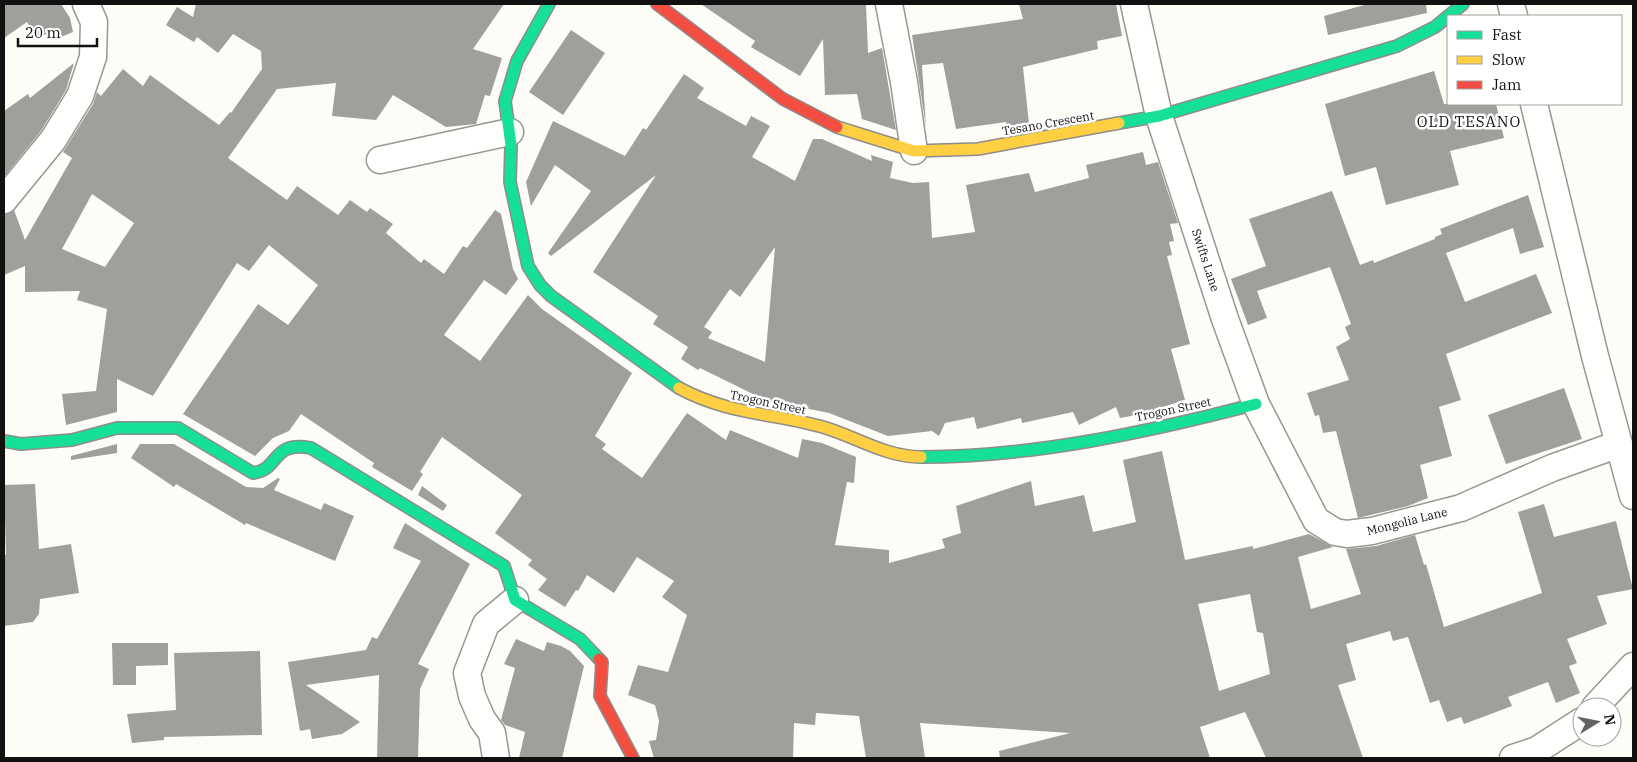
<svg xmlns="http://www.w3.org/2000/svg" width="1637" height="762" viewBox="0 0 1637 762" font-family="'IBM Plex Serif',serif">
	<rect width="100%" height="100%" fill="#fdfcf7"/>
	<g fill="#a19f9c" fill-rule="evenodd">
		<polygon points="4,4 61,4 70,18 73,32 54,40 52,30 38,39 27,22 4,38"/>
		<path d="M196,4h308l-31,45 29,9 -12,38 -5,-1 -9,29 -30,3 -53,-32 -17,25 -44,-4 4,-33 -59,6 -49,69 59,42 10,-14 41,29 12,-15 17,12 3,-4 23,16 -7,9 35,30 3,-4 20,15 19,-28 4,2 28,-38 6,4 12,55 5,10 -12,16 -22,-15 -40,55 36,26 48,-66 14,14 90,64 -37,63 11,8 -4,5 40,29 45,-65 39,27 4,-10 68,28 4,-19 20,4 34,14 -2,26 -7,-1 -12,63 54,5v13l56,-15 -3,-9 19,-6 -5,-27 75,-25 4,25 49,-11 9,37 43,-10 -13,-62 39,-9 23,109 68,-14v3l56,-15 24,13 -35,10 13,52 50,-15 -15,-45 30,-3 39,-11 9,30 2,-1 18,63 98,-34 -24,-81 26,-8 10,33 62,-16 17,68 -36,7 10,28 -40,15 10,24 -8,3 11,27 -24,10 -8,-21 -40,15 4,9 -48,18 -3,-7 -14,5 -8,-22 -9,3 -22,-66 -15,4 -3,-10 -44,13 10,36 -18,5 25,73h-97l-21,-46 -45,15 10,31h-210l-1,-7 71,-18 -150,-10 5,35h-59l-7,-42 -43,-3 -1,12 -21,-2 -1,35h-139l-5,-17 7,-1 3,-19 -4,-16 -27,-10 10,-30 30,7 19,-57 -25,-18 12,-16 -37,-24 -23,36 -27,-18 -9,16 -2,-1 -11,17 -27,-17 9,-11 -19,-14 4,-5 -37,-27 27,-38 -80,-58 -22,35 3,2 -11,17 -40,-24 2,-4 -73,-49 -12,17 -16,7 -18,18 -72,-42 75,-110 30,21 30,-40 -49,-40 -20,26 -12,-8 -84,133 -36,-17v33l-51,13 -4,-31 34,-3 11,-82 -30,-9 3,-9 -55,1v-26l-21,9v-60l10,-5 11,30 47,-82 -9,-6 30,-48 4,-12 4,4 22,-27 20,17 7,-11 69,50 11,-13 1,1 31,-44 -1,-18 -28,-17 -15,19 -21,-16 -3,5 -28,-17 11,-18 16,10zM92,194l42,29 -29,44 -43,-18zM1250,594l7,38 6,1 7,41 -51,17 -21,-87z"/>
		<polygon points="701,4 866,4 868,53 882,48 896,130 862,119 857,94 825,95 823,39 800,76 751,47 755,41"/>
		<polygon points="1019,4 1116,4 1122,36 1097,41 1098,49 1023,67 1029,124 1007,128 1006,122 956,129 943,63 922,65 926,127 912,35 1023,19"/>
		<polygon points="1368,4 1426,4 1427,13 1328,35 1324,16"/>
		<polygon points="571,30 605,53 563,115 529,92"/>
		<polygon points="74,63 66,90 41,131 4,177 4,111 28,94 30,98"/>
		<polygon points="1434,71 1444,104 1496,104 1504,138 1450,151 1459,185 1386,205 1376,167 1345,176 1325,104"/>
		<path d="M684,74l20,14 -7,10 49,28 5,-10 19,10 -18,31 43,24 18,-42h9l50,22 -1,-6 22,7 -3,16 23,5 16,-1 3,56 43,-6 -9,-47 63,-12 6,19 54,-14 -3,-13 57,-13 3,13 12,-3 20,61 -8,1 4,17 -5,1 3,13 -5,1 23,88 -19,5 14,51 -44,14 -21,4 -4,-11 -37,18 -6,-13 -51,11 -1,-5 -44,11 -3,-12 -29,6 -6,13 -7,-5 -44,5 -59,-23 -73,-15 1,-2 -57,-28 -2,2 -17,-11 7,-12 -35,-23 5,-8 -65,-44 63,-97 -105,81 -3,-3 43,-62 -36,-26 -24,41 -5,-24 27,-61 72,35 18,-28 3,2zM775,247l-10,115 -57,-24 4,-6 -8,-5 26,-38 10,8z"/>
		<polygon points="1332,191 1360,265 1373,260 1374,263 1435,239 1435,237 1442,234 1440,229 1528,195 1544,247 1520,254 1513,228 1446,253 1465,302 1536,274 1552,313 1446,354 1461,400 1439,407 1452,456 1420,465 1428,498 1408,506 1358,518 1336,431 1323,433 1319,415 1315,416 1307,393 1349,380 1336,347 1350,339 1345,327 1351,324 1330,267 1257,291 1267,318 1248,325 1231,279 1266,266 1249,219"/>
		<polygon points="1564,388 1582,439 1506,464 1488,415"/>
		<polygon points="117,444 117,453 71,460 71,456"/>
		<polygon points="140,444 174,444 246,487 263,488 278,478 280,479 274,490 321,510 324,503 354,516 335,561 246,523 245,525 176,484 174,487 131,458"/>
		<polygon points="35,484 39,549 71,544 79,593 40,599 39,614 33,622 4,626 4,555 6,555 4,485"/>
		<polygon points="422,486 447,505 443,511 418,495"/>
		<polygon points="405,523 470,564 418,664 429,669 420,689 418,758 377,758 379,675 306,685 360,722 342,734 312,739 310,729 300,731 288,662 366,650 372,637 377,639 421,561 393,548"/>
		<polygon points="516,639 544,651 547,642 561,646 570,651 584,666 562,758 519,758 525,732 505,725 501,720 515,668 504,664"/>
		<polygon points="112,643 168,643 168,665 136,666 136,685 113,685"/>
		<polygon points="260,651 262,735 164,737 164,740 132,743 127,714 176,710 174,653"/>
	</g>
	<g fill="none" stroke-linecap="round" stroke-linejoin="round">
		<g stroke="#979795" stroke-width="29">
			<g id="street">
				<polyline points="889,4 904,82 914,151"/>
				<polyline points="1134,4 1159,116 1225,319 1256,404 1316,520 1335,532 1347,534 1372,531 1461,508 1552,468 1619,444"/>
				<polyline points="1511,4 1514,16"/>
				<polyline points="1534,104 1595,356 1633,496"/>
				<polyline points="380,160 510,132"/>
				<polyline points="4,200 53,140 80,96 93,57 94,22 86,4"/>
				<polyline points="1595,707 1633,666"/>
				<polyline points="496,758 492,733 482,719 472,696 467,673 486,624 515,600"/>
				<polyline points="1513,758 1537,750 1582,721"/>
			</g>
		</g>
		<g stroke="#8e8d8b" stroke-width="14">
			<g id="fast">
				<polyline points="549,4 517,61 505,101 511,145 510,182 528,266 540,285 551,296 679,388"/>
				<polyline points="1119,123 1159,116 1397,46 1435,27 1463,4"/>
				<path d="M4,441l17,3 51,-4 45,-12h61l75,45c27,-3 18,-33 58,-25l193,118 11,34 65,39 19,20"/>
				<path d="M921,457c113,0 227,-25 335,-53"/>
			</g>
		</g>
		<g stroke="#8e8d8b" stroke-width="14">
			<g id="slow">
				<polyline points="837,127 914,151 978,149 1119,123"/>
				<path d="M679,388c50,27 96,25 147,40 32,10 61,29 95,29"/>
			</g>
		</g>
		<g stroke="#8e8d8b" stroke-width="14">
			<g id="jam">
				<polyline points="657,4 783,99 837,127"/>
				<polyline points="599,659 602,662 600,696 633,758"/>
			</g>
		</g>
		<use href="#street" stroke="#fffffe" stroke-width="26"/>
		<use href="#fast" stroke="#16e098" stroke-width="11"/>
		<use href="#slow" stroke="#ffcf43" stroke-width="11"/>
		<use href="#jam" stroke="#f24e42" stroke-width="11"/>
	</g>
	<g text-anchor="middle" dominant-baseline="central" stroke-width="5" stroke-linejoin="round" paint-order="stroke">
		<g font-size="12" fill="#111" stroke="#fff">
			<text transform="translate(1048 123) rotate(-10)">Tesano Crescent</text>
			<text transform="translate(1206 260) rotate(72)">Swifts Lane</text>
			<text transform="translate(768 402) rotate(12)">Trogon Street</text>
			<text transform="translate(1173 409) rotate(-12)">Trogon Street</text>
			<text transform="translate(1407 521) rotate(-14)">Mongolia Lane</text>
		</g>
		<g font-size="15" letter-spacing="1" fill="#111" stroke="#fff">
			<text x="1469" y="121">OLD TESANO</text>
		</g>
	</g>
	<rect width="1637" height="762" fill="none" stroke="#111111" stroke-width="10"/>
	<rect x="1447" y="15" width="175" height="90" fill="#ffffff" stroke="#a0a0a0"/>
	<rect x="1457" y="31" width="25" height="8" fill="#16e098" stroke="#a0a0a0"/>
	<text x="1492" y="40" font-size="15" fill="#111111">Fast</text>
	<rect x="1457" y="56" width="25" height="8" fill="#ffcf43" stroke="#a0a0a0"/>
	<text x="1492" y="65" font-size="15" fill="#111111">Slow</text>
	<rect x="1457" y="81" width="25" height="8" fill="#f24e42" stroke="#a0a0a0"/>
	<text x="1492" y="90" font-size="15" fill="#111111">Jam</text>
	<g transform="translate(1597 722) rotate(80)"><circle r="24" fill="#ffffff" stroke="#a0a0a0"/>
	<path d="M0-4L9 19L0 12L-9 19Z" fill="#646362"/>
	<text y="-8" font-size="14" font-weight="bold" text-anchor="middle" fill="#111111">N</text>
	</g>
	<path d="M18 38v8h79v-8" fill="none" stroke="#111111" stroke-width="2.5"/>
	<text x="25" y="38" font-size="15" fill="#111111" stroke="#ffffff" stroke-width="4" paint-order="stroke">20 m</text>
</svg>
